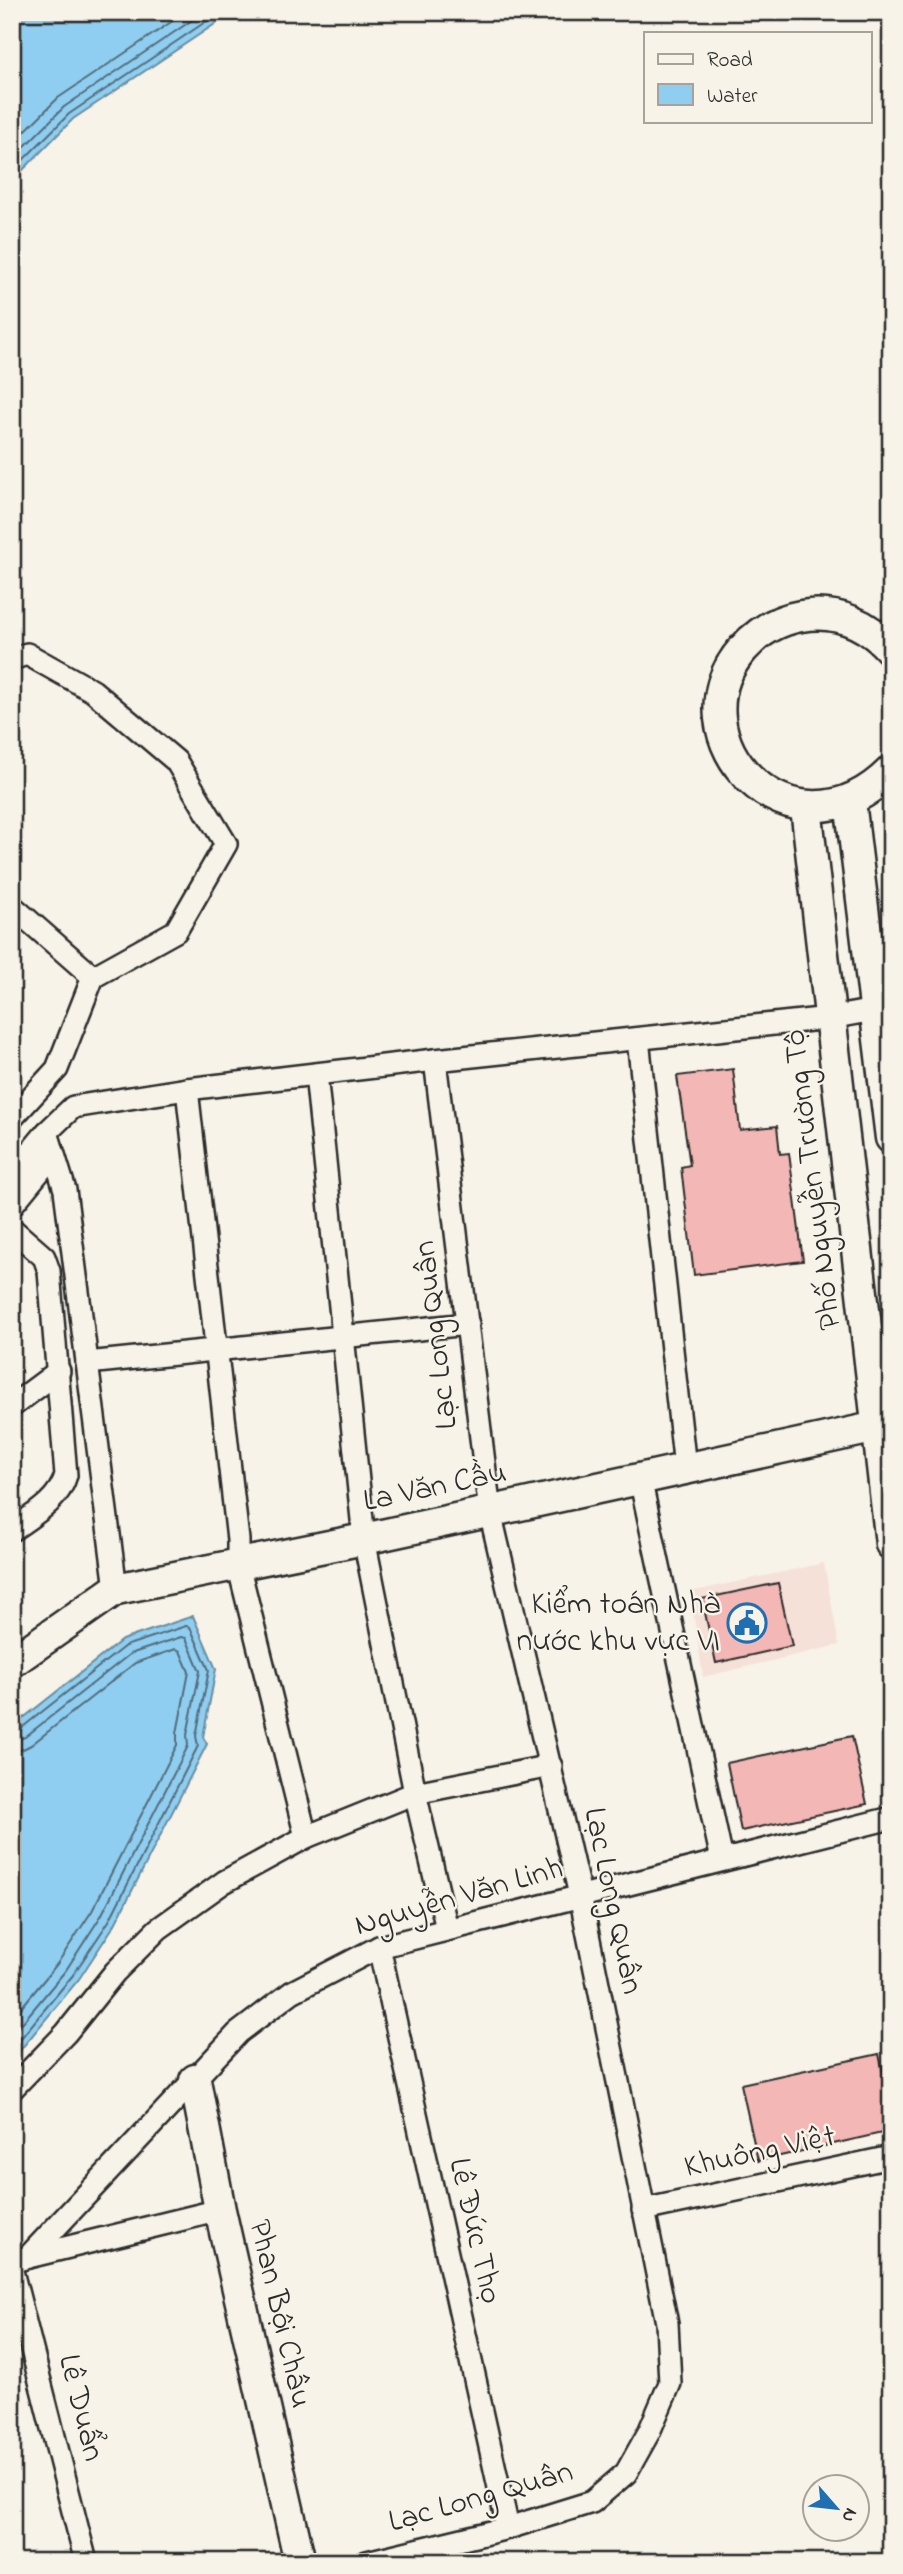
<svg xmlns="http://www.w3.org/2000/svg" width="903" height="2574" viewBox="0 0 903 2574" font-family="'Indie Flower',sans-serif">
	<rect width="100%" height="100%" fill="#f7f3e8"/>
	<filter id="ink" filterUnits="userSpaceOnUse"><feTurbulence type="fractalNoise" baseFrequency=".0143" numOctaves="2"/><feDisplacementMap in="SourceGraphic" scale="14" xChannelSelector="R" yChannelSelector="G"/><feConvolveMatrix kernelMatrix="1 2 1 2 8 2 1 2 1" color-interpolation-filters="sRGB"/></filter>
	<g filter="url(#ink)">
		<polygon fill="#f6e1d9" points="824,1563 839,1645 703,1677 690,1592"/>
		<g fill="#8fcef0" stroke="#678da1" stroke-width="2">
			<polygon points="12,12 233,12 73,119 12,181"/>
			<polygon points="193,1616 216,1669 203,1737 207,1744 115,1924 79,1979 12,2060 12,1727 122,1640"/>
		</g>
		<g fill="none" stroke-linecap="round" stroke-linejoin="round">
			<g stroke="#536c7a" stroke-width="2">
				<polyline points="12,144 58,98 186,12"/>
				<polyline points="12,159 64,107 204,12"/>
				<polyline points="12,171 69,114 220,12"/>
				<polyline points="12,1732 19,1730 125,1646 186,1626 190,1627 209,1670 196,1736 198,1746 109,1921 73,1975 12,2049"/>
				<polyline points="12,1741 25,1737 130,1654 181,1637 186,1638 200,1671 187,1735 188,1746 101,1916 66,1970 12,2035"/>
				<polyline points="12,1751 21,1750 31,1745 135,1663 176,1649 180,1651 189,1672 177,1733 177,1745 92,1911 57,1964 12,2019"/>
			</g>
		</g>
		<g fill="#f3b7b5" stroke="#2b2b2b" stroke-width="2">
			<polygon points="733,1069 740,1130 777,1126 780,1154 789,1153 803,1261 694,1275 681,1167 690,1165 677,1076"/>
			<polygon points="778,1583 792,1646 716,1663 702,1599"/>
			<polygon points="852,1736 867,1804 741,1831 727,1763"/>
			<polygon points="879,2054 891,2109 891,2131 758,2161 741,2084"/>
		</g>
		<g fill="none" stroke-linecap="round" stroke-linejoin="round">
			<g stroke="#2b2b2b" stroke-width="26">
				<g id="street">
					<polyline points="12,659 27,654 93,691 176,761 226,844 176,931 93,977 57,1069 12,1118"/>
					<polyline points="12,906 93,977"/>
					<polyline points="638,1039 685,1468"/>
					<polyline points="316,1074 364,1539 415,1793 447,1929"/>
					<polyline points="187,1089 238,1540 238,1564 306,1837"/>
					<polyline points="12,1174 47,1132"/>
					<polyline points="12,1205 53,1155"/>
					<path d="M12,1229l32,28 5,14 17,204c-7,26 -33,40 -54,55"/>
					<polyline points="87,1363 468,1324"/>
					<polyline points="12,1406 59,1371"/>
					<polyline points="640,1478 722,1860"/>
					<polyline points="116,1589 65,1190 47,1132 73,1107 187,1089 435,1060 830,1018 891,1007"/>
					<polyline points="379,1947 508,2528"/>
					<polyline points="12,2089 66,2033 115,1972 158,1929 224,1882 306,1837 415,1793 551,1766"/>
					<polyline points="643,2210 891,2157"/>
					<polyline points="28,2257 220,2210"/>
					<polyline points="12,2262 28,2257 238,2033 292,1992 379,1947 891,1818"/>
					<polyline points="12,2271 86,2562"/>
					<polyline points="367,2562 508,2528 592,2502 626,2473 649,2432 670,2383 667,2323 580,1895 490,1512 435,1060"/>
				</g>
			</g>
			<g stroke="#2b2b2b" stroke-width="35">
				<g id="secondary">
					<path d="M891,650c-23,-26 -54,-40 -90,-34 -24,4 -42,15 -58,33 -76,86 48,222 148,122"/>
					<polyline points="850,801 891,1138"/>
					<polyline points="806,807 891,1544"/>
					<polyline points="12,1662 116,1589 364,1539 891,1424"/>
					<polyline points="195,2080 220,2210 300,2562"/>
				</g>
			</g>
			<use href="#street" stroke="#f7f3e8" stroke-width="21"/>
			<use href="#secondary" stroke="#f7f3e8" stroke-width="30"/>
		</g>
	</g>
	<defs>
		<g id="civic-ring" transform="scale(2.0125)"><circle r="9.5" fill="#f7f3e8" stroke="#1f6fb2" stroke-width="1.5"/><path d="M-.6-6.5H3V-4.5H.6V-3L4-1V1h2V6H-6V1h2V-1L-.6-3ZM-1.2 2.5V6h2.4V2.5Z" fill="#1f6fb2"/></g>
	</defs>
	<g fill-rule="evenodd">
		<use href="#civic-ring" x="747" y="1623"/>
	</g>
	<g text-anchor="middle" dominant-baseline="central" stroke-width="5" stroke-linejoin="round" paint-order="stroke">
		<g font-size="32" fill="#2b2b2b" stroke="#f7f3e8">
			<text transform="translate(814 1180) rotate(-97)">Phố Nguyễn Trường Tộ</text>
			<text transform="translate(437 1335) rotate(-97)">Lạc Long Quân</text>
			<text transform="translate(435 1488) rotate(-12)">La Văn Cầu</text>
			<text transform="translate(459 1898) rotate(-16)">Nguyễn Văn Linh</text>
			<text transform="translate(612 1901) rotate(78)">Lạc Long Quân</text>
			<text transform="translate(760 2153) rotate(-12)">Khuông Việt</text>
			<text transform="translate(474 2231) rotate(77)">Lê Đức Thọ</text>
			<text transform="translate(279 2314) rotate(77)">Phan Bội Châu</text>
			<text transform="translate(80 2408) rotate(76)">Lê Duẩn</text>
			<text transform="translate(481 2498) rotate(-16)">Lạc Long Quân</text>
		</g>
		<g font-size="32" fill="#2b2b2b" stroke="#f7f3e8" text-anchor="end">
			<text x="720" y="1605">Kiểm toán Nhà<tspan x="720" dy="37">nước khu vực VI</tspan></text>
		</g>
	</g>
	<rect width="903" height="2574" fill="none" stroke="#f7f3e8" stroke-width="42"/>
	<rect x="21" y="21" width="861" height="2532" fill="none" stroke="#2b2b2b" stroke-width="2.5" filter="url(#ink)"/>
	<rect x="644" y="32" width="228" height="91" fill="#f7f3e8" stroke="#a5a39c" stroke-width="2"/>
	<rect x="658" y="54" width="35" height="10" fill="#f7f3e8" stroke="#a5a39c" stroke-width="2"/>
	<text x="707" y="66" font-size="21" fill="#2b2b2b">Road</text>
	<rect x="658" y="84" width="35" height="21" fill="#8fcef0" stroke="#a5a39c" stroke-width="2"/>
	<text x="707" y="102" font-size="21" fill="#2b2b2b">Water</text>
	<g transform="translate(836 2508) rotate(118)"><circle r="33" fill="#f7f3e8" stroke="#a5a39c" stroke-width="2"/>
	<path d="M0-5L12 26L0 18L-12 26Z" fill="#1f6fb2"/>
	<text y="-10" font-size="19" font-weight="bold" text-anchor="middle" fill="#2b2b2b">N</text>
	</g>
</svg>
